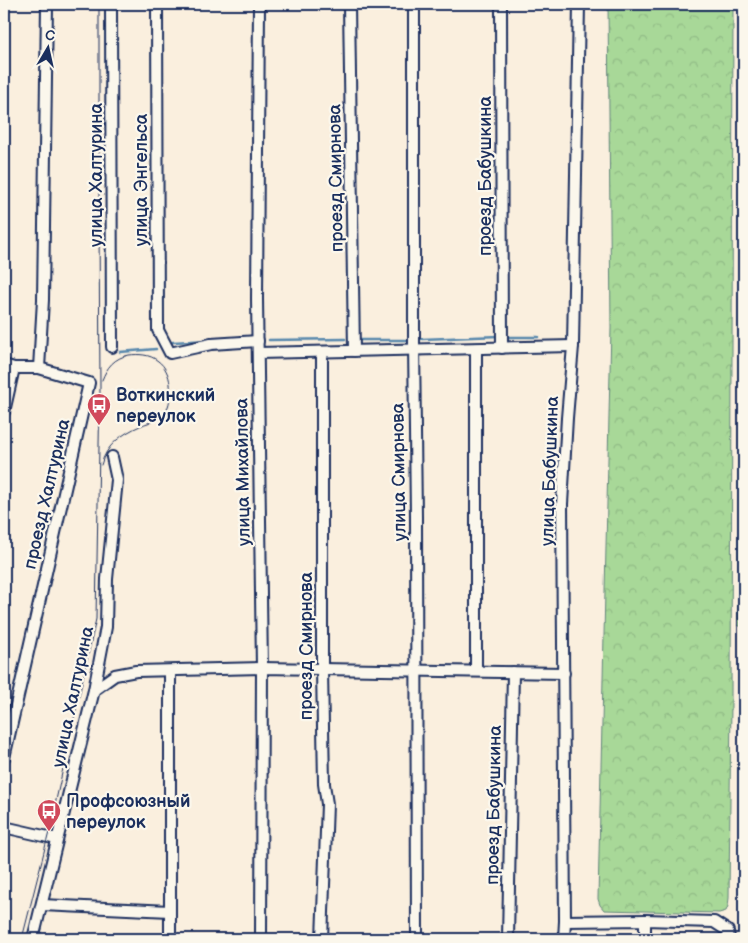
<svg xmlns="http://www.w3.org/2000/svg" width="748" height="943" viewBox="0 0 748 943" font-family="'Balsamiq Sans',sans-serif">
	<defs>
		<pattern id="forest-crowns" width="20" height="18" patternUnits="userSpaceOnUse" patternTransform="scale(1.25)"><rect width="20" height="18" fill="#a8d898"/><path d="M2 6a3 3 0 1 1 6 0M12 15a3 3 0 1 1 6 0" fill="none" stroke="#90ba85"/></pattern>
		<pattern id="garden-furrows" width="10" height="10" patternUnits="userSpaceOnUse" patternTransform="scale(1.25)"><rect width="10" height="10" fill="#a8d898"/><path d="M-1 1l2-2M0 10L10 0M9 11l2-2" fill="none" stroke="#90ba85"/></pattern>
	</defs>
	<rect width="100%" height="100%" fill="#faefde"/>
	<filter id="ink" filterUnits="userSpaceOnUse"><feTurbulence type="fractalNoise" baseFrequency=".02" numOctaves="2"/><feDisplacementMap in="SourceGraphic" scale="10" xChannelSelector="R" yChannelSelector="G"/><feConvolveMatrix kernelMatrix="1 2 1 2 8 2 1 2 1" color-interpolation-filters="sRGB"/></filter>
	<g filter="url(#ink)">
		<polygon fill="url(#forest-crowns)" stroke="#62847b" points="608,4 733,4 731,701 729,898 728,906 726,911 719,913 604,910 600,905 598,899 611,328"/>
		<polygon fill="url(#garden-furrows)" stroke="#62847b" points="744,316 744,626 738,626 743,320"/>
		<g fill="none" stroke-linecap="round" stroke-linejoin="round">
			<g stroke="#5888ad" stroke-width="2.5">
				<polyline points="508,337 538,337"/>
				<polyline points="422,339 499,336"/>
				<polyline points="269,340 345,339"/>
				<polyline points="358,340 406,340"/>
				<polyline points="173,342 209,340"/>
				<polyline points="120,352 156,349"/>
				<polyline points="4,372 7,373"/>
			</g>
			<g stroke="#1b2f5e" stroke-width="14">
				<g id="street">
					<polyline points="111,4 112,347"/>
					<polyline points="157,4 158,330 170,353 211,344 258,341"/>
					<polyline points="259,4 257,299 262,668 261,939"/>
					<polyline points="349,4 354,351"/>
					<polyline points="414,4 414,344 416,517 417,939"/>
					<polyline points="501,4 502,348"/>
					<polyline points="476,349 476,671"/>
					<polyline points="258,353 573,346"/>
					<polyline points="4,365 14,368 39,368 89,383 4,758"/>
					<polyline points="39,368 43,300 47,4"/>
					<polyline points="4,412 14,368"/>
					<polyline points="170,671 170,939"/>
					<polyline points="94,690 115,675 136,671 262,668 564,673"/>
					<polyline points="4,827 57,839"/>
					<polyline points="42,905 170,911"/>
					<polyline points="645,920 645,939"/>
					<polyline points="565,921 645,920 714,922 728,931 729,939"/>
					<polyline points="33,939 94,690 106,627 107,579 117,480 112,457"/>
					<polyline points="322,939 327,804 324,784 322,669 322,352"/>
					<polyline points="508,939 513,672"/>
					<polyline points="564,939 565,921 562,504 567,418 573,346 579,4"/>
				</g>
			</g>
			<use href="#street" stroke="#fbf7ec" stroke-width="10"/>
			<g stroke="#1b2f5e" stroke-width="1">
				<path d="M101,465c5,-20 21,-31 39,-39 6,-3 13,-4 18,-7 12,-7 13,-22 12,-35 -1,-9 -5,-18 -12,-23 -8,-7 -20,-7 -29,-6 -15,3 -22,12 -27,25"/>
				<polyline points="22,939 49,832 96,619 100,388 99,223 99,4"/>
			</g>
		</g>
	</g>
	<defs>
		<g id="bus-pin" transform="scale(1.25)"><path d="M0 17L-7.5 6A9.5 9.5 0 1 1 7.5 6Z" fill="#d1495b" stroke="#fbf7ec"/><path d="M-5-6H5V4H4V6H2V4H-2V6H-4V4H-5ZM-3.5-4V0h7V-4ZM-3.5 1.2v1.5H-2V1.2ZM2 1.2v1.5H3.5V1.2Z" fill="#fff"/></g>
	</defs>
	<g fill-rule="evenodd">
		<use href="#bus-pin" x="99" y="405"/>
		<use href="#bus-pin" x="49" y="811"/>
	</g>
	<g text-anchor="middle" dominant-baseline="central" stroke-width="4.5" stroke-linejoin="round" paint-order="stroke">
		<g font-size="18" fill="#1b2f5e" stroke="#fbf7ec">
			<text transform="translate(96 175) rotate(-90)">улица Халтурина</text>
			<text transform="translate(485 176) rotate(-90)">проезд Бабушкина</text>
			<text transform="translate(336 178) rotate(-91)">проезд Смирнова</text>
			<text transform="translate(141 180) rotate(-90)">улица Энгельса</text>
			<text transform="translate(550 471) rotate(-88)">улица Бабушкина</text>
			<text transform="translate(243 472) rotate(-91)">улица Михайлова</text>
			<text transform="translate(399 472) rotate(-91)">улица Смирнова</text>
			<text transform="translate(47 494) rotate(-77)">проезд Халтурина</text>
			<text transform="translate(306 646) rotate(-90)">проезд Смирнова</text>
			<text transform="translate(73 697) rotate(-78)">улица Халтурина</text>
			<text transform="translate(494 805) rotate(-89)">проезд Бабушкина</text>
		</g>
		<g font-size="18" font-weight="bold" fill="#1b2f5e" stroke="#fbf7ec" text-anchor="start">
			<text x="116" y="395">Воткинский<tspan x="116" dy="21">переулок</tspan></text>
			<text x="66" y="801">Профсоюзный<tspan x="66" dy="21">переулок</tspan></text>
		</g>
	</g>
	<rect width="748" height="943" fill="none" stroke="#fbf7ec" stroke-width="20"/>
	<rect x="10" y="10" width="728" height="923" fill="none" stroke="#1b2f5e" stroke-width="2" filter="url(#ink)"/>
	<g transform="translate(48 48) rotate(9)" stroke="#fbf7ec" stroke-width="4" paint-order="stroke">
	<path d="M0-4L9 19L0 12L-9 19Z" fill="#1b2f5e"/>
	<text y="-8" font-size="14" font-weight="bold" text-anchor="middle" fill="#1b2f5e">С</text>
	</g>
</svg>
